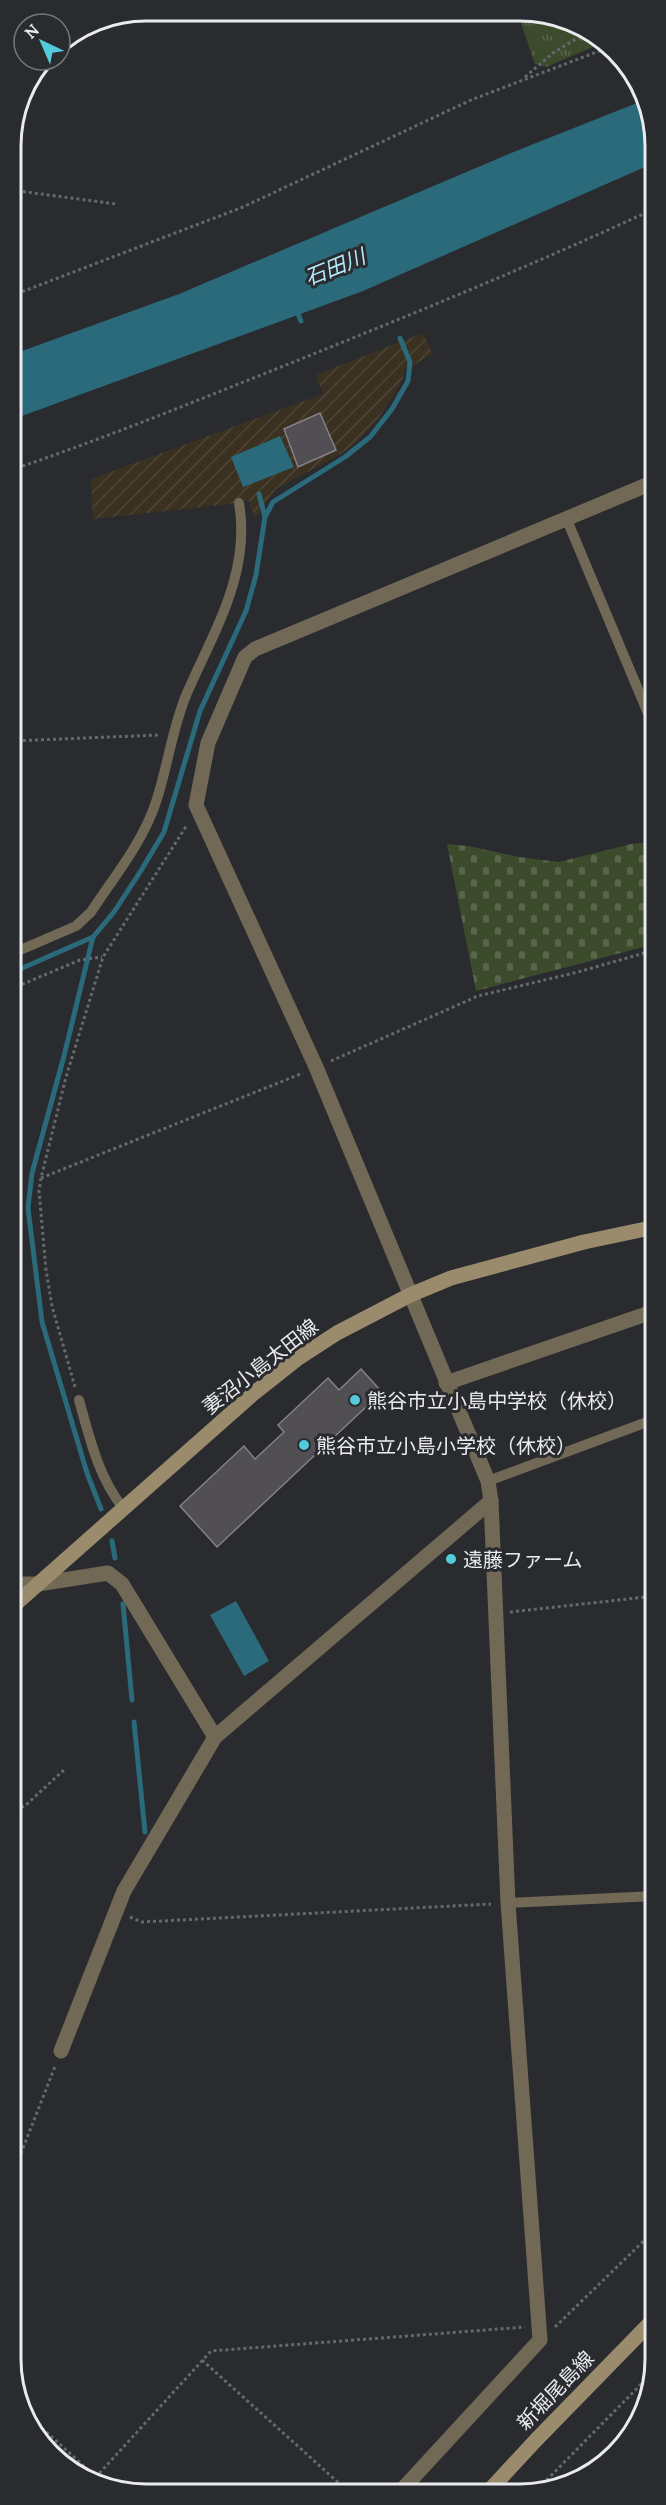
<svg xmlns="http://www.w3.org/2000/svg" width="666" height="2505" viewBox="0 0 666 2505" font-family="Lora,'Noto Sans JP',serif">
	<defs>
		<pattern id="industrial-furrows" width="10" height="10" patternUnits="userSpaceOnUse" patternTransform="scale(1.5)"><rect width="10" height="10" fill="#3b3121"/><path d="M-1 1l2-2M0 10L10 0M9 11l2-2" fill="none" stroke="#4e4537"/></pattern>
		<pattern id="cemetery-stones" width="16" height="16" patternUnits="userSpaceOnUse" patternTransform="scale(1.5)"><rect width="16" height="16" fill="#3d4b2d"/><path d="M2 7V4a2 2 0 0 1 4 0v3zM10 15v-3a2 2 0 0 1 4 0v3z" fill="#59654c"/></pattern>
		<pattern id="park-tufts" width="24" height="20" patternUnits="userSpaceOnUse" patternTransform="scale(1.5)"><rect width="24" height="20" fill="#3d4b2d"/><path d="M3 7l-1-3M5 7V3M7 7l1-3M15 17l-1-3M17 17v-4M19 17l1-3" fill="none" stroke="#59654c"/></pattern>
	</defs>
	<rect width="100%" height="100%" fill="#292b2f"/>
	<polygon fill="url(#industrial-furrows)" points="423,333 433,354 404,370 403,379 395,393 378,419 359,440 341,454 276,489 255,518 248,500 231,504 93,519 91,479 323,394 316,375"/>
	<polygon fill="url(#cemetery-stones)" points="655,842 655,944 476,991 447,844 468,846 519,857 559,862 631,844"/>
	<polygon fill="url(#park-tufts)" points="521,13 547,13 600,44 546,67 535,64 520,20"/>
	<g fill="#2a6a7b">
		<polygon points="642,101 654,128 654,163 363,291 11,420 11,355 179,294 516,151"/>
		<polygon points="280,436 294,467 243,487 231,457"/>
		<polygon points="236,1601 269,1661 244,1676 210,1615"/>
	</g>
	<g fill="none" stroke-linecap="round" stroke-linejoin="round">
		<g stroke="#2a6a7b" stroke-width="5">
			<polyline points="296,309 301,321"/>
			<polyline points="259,494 265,517"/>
			<polyline points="93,937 64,1056 32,1173 28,1208 42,1322 87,1473 101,1509"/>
			<polyline points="11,973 93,937 114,912 142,869 164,832 200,711 246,611 256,575 265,517 273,502 345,457 370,437 392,409 408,381 410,362 400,338"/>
			<polyline points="112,1541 115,1558"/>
			<polyline points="123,1604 132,1700"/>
			<polyline points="134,1722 145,1832"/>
		</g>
	</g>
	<g fill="#514f54" stroke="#848287" stroke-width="1.5">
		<polygon points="320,413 336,450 298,467 284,429"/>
		<polygon points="361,1369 382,1392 217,1547 180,1506 244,1446 255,1459 284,1432 278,1425 328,1378 339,1390"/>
	</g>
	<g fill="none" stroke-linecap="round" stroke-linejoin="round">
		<g stroke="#66686c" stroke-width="3" stroke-dasharray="3 3" stroke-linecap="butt">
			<polyline points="525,77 553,53 584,34"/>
			<polyline points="11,190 116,204"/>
			<polyline points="11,296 243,207 471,100 607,48"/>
			<path d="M11,470c95,-32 187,-70 280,-107 122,-49 244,-99 363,-154"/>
			<polyline points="11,741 159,735"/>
			<polyline points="11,989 80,960 102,957"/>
			<polyline points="331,1061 478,996 578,972 655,950"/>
			<polyline points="41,1178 303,1073"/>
			<polyline points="75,1387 52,1306 46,1270 39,1191 41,1178 66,1077 103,957 187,825"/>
			<polyline points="510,1612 655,1596"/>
			<polyline points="11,1814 27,1804 65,1769"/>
			<polyline points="130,1917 142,1922 491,1904"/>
			<polyline points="12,2176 56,2064"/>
			<polyline points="555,2327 655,2230"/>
			<polyline points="202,2360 350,2493"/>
			<polyline points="33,2420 96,2477 211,2351 525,2327"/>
			<polyline points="534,2493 653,2372"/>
		</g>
		<g stroke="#716955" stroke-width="10">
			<polyline points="567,520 655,730"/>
			<path d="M11,954l65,-28 15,-14c23,-35 52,-70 65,-110 12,-36 16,-74 31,-109 27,-62 64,-120 52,-190"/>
			<path d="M79,1400c11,39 19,76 44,108"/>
			<polyline points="488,1481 655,1419"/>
			<polyline points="508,1903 655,1896"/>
		</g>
		<g stroke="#716955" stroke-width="15">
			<polyline points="446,1383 655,1311"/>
			<polyline points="38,1584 108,1573 122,1584 215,1737"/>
			<polyline points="61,2051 124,1891 215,1737 491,1501"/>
			<polyline points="399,2493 540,2340 508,1903 491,1501 488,1481 316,1067 196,805 208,743 245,657 255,649 654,482"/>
		</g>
		<polyline stroke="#716955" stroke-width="15" points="11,1584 38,1584"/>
		<g stroke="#998b6c" stroke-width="15">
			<polyline points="11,1608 254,1393 297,1359 337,1333 410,1295 451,1278 584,1242 655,1227"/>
			<polyline points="487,2493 536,2440 655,2318"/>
		</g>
	</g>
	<g fill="#53cbda" stroke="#292b2f" stroke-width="2">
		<circle cx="355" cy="1400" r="6"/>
		<circle cx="304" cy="1445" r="6"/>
		<circle cx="451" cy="1559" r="6"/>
	</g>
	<g text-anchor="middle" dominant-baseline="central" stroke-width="6" stroke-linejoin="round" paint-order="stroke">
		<g font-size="20" fill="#eaebee" stroke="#292b2f">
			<text transform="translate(260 1366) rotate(-38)">妻沼小島太田線</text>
			<text transform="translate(555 2390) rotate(-46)">新堀尾島線</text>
		</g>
		<g font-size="20" fill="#eaebee" stroke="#292b2f" text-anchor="start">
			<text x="367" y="1400">熊谷市立小島中学校（休校）</text>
			<text x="316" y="1445">熊谷市立小島小学校（休校）</text>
			<text x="463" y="1559">遠藤ファーム</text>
		</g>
		<g font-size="21" font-style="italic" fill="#b3e9fa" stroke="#292b2f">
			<text transform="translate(335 267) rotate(-22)">石田川</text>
		</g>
	</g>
	<path d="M0 0H666V2505H0ZM146 21H520A125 125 0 0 1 645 146V2359A125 125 0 0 1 520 2484H146A125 125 0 0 1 21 2359V146A125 125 0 0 1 146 21Z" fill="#292b2f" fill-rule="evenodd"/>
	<path fill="none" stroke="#eaebee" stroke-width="3" d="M146 21H520A125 125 0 0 1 645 146V2359A125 125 0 0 1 520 2484H146A125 125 0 0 1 21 2359V146A125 125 0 0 1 146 21Z"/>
	<g transform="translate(42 42) rotate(316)"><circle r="28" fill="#292b2f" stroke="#76787b" stroke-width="1.5"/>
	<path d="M0-4.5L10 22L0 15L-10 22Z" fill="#53cbda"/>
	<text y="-9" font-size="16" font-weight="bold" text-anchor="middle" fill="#eaebee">N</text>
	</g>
</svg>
